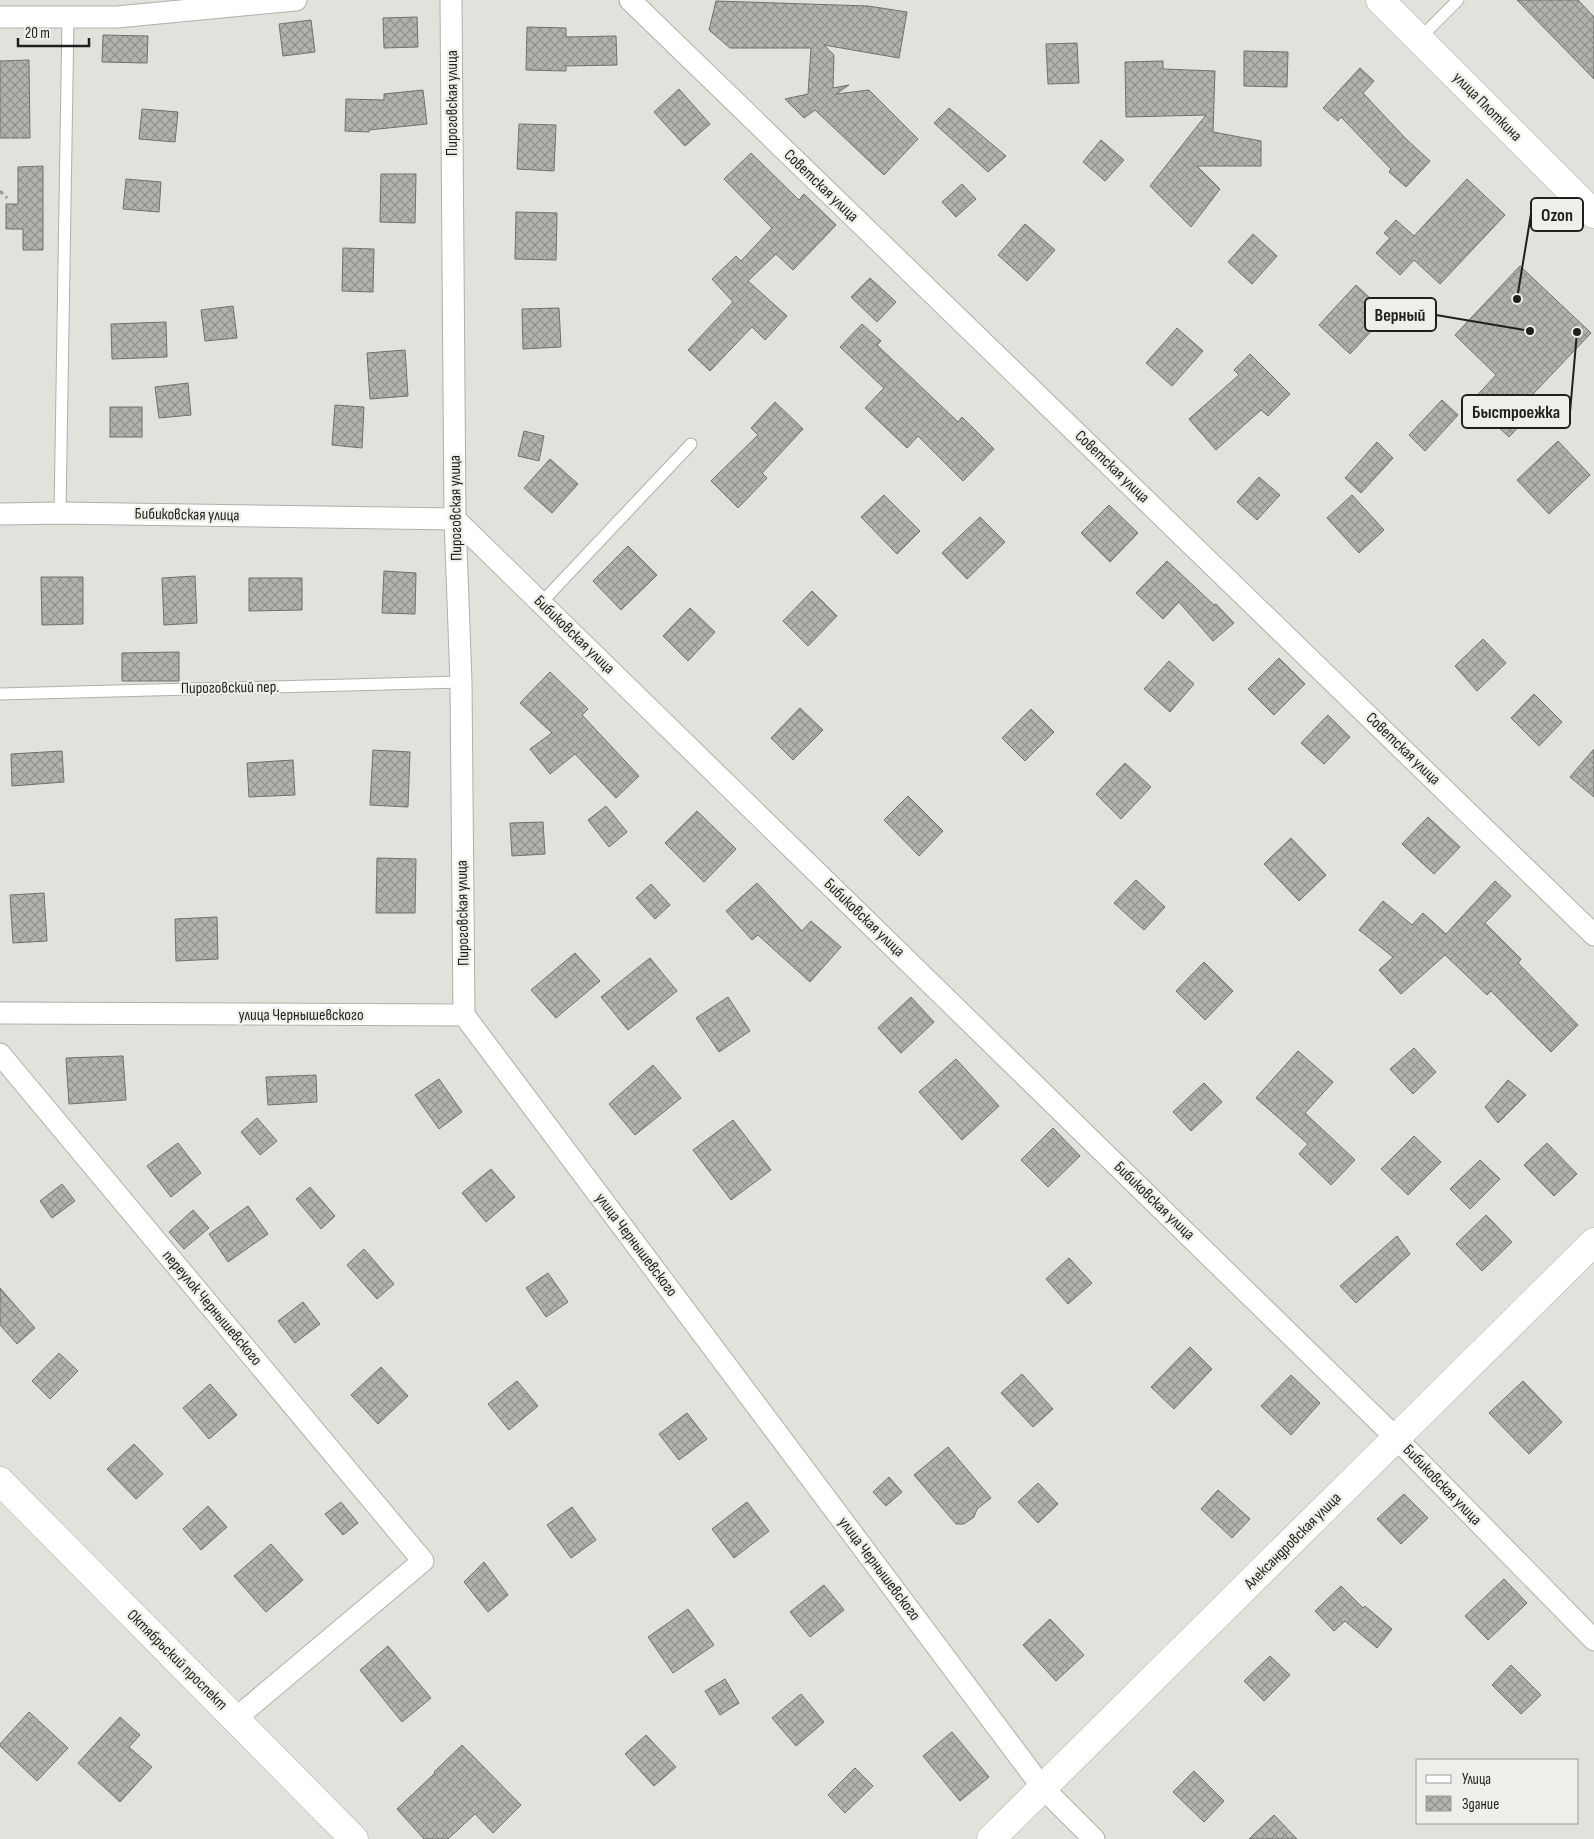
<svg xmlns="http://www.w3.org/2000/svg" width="1594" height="1839" viewBox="0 0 1594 1839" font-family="'Sofia Sans Condensed',sans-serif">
	<defs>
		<pattern id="building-cross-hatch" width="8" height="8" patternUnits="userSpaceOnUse" patternTransform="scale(1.25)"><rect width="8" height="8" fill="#b2b3ac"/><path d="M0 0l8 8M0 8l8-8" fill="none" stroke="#90918b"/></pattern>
	</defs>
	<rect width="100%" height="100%" fill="#e1e2db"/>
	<g fill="url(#building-cross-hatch)" stroke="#70716b">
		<polygon points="1517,0 1578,0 1594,17 1594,79"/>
		<polygon points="716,1 868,6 907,12 899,58 824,45 834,55 833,88 849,85 836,94 869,90 918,139 884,175 815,110 804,118 785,99 808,94 811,48 730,48 709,30"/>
		<polygon points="417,17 418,47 384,48 383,18"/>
		<polygon points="311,20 315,52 283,56 279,24"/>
		<polygon points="527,27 566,28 566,37 616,36 617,65 566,66 566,71 526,70"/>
		<polygon points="103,35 148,36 147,63 102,62"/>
		<polygon points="1077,43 1079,83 1048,84 1046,44"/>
		<polygon points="1244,51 1288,52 1287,87 1244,86"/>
		<polygon points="29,60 30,138 0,138 0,61"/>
		<polygon points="1163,61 1163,69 1215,71 1213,132 1261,141 1261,166 1197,166 1220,189 1191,227 1150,186 1206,115 1126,117 1125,62"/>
		<polygon points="1360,68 1374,81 1363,93 1406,139 1430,161 1406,187 1389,172 1391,169 1341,117 1338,121 1323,108"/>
		<polygon points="679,89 710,124 685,146 654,112"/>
		<polygon points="423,90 427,124 369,130 369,132 345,131 346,99 384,100 384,94"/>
		<polygon points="949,108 1006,156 988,172 934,123"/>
		<polygon points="142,109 178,112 175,142 139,139"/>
		<polygon points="519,124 556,125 554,171 517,169"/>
		<polygon points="1101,140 1124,160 1105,181 1083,162"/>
		<polygon points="751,153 799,200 804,194 836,225 793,270 776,254 748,281 787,316 765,340 752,327 710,371 688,350 733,302 712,279 736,256 741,261 772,228 724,179"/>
		<polygon points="43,166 43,250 23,250 23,229 6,229 6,204 18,204 18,167"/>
		<polygon points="381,174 416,174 415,223 380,222"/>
		<polygon points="126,179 161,182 159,212 123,209"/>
		<polygon points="1467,179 1505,215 1440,284 1414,260 1400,275 1376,253 1390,238 1384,233 1396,220 1414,236"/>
		<polygon points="962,184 976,199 956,217 942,202"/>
		<polygon points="516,212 557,213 556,260 515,259"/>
		<polygon points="1025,224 1055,250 1027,281 998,255"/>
		<polygon points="1253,234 1277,256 1252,284 1228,262"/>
		<polygon points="343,248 374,249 373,292 342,291"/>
		<polygon points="1520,266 1591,333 1514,414 1523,422 1509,437 1471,402 1496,375 1455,335"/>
		<polygon points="870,278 896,302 877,322 851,297"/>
		<polygon points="1356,285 1387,314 1350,354 1319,325"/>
		<polygon points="233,306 237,338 205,341 201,310"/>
		<polygon points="559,308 561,347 523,349 522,309"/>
		<polygon points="166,322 167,357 112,359 111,324"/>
		<polygon points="862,324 881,341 877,345 958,422 962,417 994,449 963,481 918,436 907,448 865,408 884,388 840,347"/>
		<polygon points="1177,328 1203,351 1172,386 1146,363"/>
		<polygon points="405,350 408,396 370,399 367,353"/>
		<polygon points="1250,354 1290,394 1268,416 1261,410 1216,450 1189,419 1239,375 1234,370"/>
		<polygon points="188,383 191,415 159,418 155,387"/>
		<polygon points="1442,400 1458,415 1425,451 1409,435"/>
		<polygon points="775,402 803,429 762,473 767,478 738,508 711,481 758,435 751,428"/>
		<polygon points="335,405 364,407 362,448 332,445"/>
		<rect x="110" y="407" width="32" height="30"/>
		<polygon points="524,431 544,436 539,461 518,456"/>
		<polygon points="1558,441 1590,475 1549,514 1517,480"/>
		<polygon points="1377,442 1393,458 1361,493 1345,478"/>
		<polygon points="550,459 578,484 552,513 524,488"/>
		<polygon points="1259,477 1280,495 1257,520 1237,502"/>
		<polygon points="884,495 920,531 897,554 861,517"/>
		<polygon points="1352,495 1384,530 1359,553 1327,518"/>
		<polygon points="1109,505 1138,533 1110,562 1081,533"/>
		<polygon points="980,517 1005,542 967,579 942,553"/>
		<polygon points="628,546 657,575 621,610 593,581"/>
		<polygon points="1167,561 1214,605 1216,604 1234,623 1213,641 1179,602 1163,619 1136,593"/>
		<polygon points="384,571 416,573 415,614 382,613"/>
		<polygon points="195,576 197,623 164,625 162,578"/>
		<polygon points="41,577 83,577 83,624 42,625"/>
		<polygon points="249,578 302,578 302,610 249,611"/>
		<polygon points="812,591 837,616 808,646 783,621"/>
		<polygon points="690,608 715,632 688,661 663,636"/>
		<polygon points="1483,639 1506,663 1477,691 1455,666"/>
		<polygon points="179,652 179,681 122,681 122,653"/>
		<polygon points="1279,658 1305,684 1274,715 1248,689"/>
		<polygon points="1169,661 1194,684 1170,712 1144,689"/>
		<polygon points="550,672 588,709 582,715 639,776 616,798 575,754 550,774 530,749 552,733 520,703"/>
		<polygon points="1534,694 1562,722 1539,746 1511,718"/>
		<polygon points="800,708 823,730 793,760 771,738"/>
		<polygon points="1031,709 1054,732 1025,761 1002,738"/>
		<polygon points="1328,715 1350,737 1324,764 1301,743"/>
		<polygon points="1594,749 1594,797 1570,777"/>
		<polygon points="373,750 410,752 408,807 370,805"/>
		<polygon points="62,751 64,782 12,786 11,754"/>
		<polygon points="293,760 295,795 249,797 247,763"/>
		<polygon points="1125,763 1151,787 1121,819 1096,794"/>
		<polygon points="908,796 943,831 919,856 884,820"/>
		<polygon points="606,806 627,832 609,847 588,820"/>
		<polygon points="697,811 736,849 704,882 665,843"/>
		<polygon points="1428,817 1460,847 1434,874 1402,844"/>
		<polygon points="543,822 545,854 512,856 510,823"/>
		<polygon points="1291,838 1326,875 1299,901 1264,864"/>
		<polygon points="377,858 416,859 415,913 376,913"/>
		<polygon points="1136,880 1165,907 1144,930 1114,903"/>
		<polygon points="1495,881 1511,896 1485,923 1521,959 1518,963 1578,1025 1551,1052 1491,991 1487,995 1445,955 1401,994 1379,970 1393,957 1359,930 1383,901 1412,925 1423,913 1446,934"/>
		<polygon points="757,883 802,931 811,921 841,947 810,982 758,935 752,940 726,911"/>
		<polygon points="651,884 670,905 655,919 636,898"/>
		<polygon points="44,893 47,941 13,943 10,895"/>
		<polygon points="217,917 218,959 176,961 175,919"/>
		<polygon points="575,953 600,981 556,1018 531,990"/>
		<polygon points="650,958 677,991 628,1030 601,997"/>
		<polygon points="1204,962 1233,991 1205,1020 1176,991"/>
		<polygon points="728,997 750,1031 719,1052 696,1018"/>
		<polygon points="911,997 934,1022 901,1053 878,1028"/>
		<polygon points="1414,1048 1436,1072 1413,1094 1390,1069"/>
		<polygon points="1298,1051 1333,1082 1305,1113 1355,1160 1331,1185 1299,1154 1308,1144 1256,1098"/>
		<polygon points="123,1056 126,1100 69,1104 66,1058"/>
		<polygon points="956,1059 999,1106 962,1140 919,1092"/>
		<polygon points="653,1065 681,1098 635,1135 609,1104"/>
		<polygon points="316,1075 317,1102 268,1105 266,1077"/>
		<polygon points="439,1079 462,1112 439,1129 415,1095"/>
		<polygon points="1508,1080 1526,1095 1498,1123 1485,1107"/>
		<polygon points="1204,1083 1222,1102 1191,1131 1173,1112"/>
		<polygon points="257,1118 277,1141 260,1155 241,1132"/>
		<polygon points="733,1120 771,1170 731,1200 693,1150"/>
		<polygon points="1053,1128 1080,1156 1048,1187 1021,1160"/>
		<polygon points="1414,1136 1441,1162 1408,1195 1381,1169"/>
		<polygon points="178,1143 201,1173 171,1197 147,1166"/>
		<polygon points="1547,1143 1577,1174 1554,1196 1524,1165"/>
		<polygon points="1480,1160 1500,1179 1470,1209 1450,1189"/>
		<polygon points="491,1169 515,1197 486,1222 462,1193"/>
		<polygon points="62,1184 75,1201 52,1218 40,1201"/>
		<polygon points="310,1187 335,1216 321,1229 296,1199"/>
		<polygon points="248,1206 268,1234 228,1262 209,1234"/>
		<polygon points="193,1210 209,1228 184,1249 169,1232"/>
		<polygon points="1486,1215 1512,1242 1482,1271 1456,1244"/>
		<polygon points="1397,1236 1410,1254 1356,1303 1340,1286"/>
		<polygon points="364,1249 394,1284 377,1299 347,1265"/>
		<polygon points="1069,1258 1092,1283 1068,1304 1046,1279"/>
		<polygon points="548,1273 568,1302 546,1317 526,1288"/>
		<polygon points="0,1288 35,1328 17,1344 0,1325"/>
		<polygon points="303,1302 320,1324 295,1343 278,1321"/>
		<polygon points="1190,1347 1212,1369 1174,1409 1151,1387"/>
		<polygon points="59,1353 78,1371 50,1399 32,1381"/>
		<polygon points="381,1367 408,1396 378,1424 351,1395"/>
		<polygon points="1022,1374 1053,1409 1033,1427 1001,1393"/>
		<polygon points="1291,1375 1320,1403 1291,1435 1261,1406"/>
		<polygon points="517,1381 538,1406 509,1430 488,1404"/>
		<polygon points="1523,1381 1562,1422 1529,1454 1489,1413"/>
		<polygon points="210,1384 237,1415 209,1439 183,1408"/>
		<polygon points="687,1413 707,1439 679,1460 659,1434"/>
		<polygon points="134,1444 163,1474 136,1499 107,1469"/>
		<polygon points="948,1447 991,1498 977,1509 974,1517 964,1524 956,1524 914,1475"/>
		<polygon points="889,1477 902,1492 886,1506 873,1492"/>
		<polygon points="1038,1483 1058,1504 1038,1523 1018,1502"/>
		<polygon points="1218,1490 1250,1519 1232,1538 1201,1509"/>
		<polygon points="1404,1494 1428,1518 1401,1544 1377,1519"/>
		<polygon points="341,1502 358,1523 343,1535 325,1514"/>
		<polygon points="747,1502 769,1531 734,1558 712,1529"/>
		<polygon points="208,1506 227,1527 201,1550 183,1529"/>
		<polygon points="572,1507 596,1540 571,1558 547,1525"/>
		<polygon points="271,1544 303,1580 266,1612 234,1576"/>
		<polygon points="484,1562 508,1595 488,1612 464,1582"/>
		<polygon points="1504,1579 1527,1603 1488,1640 1465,1616"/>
		<polygon points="824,1585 844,1610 810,1637 790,1612"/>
		<polygon points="1341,1586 1363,1608 1365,1606 1392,1629 1377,1648 1345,1621 1334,1631 1315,1611"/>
		<polygon points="688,1609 714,1645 673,1673 648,1637"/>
		<polygon points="1050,1619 1084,1655 1056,1681 1023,1645"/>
		<polygon points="388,1646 431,1698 402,1722 360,1670"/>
		<polygon points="1270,1656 1290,1675 1264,1701 1244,1681"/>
		<polygon points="1511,1665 1541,1695 1521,1714 1492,1685"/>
		<polygon points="725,1679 739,1703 720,1715 705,1691"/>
		<polygon points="801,1694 824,1722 796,1746 772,1718"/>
		<polygon points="29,1712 68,1748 37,1781 0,1746 0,1744"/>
		<polygon points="120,1717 140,1735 129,1747 152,1767 120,1802 78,1763"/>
		<polygon points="952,1732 989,1777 960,1801 923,1756"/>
		<polygon points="646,1735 676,1767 654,1786 625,1754"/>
		<polygon points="462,1745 521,1805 493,1833 475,1814 448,1839 424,1839 397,1809 435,1773 434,1772"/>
		<polygon points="855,1768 873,1786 845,1813 828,1795"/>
		<polygon points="1194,1771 1224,1801 1204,1822 1173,1792"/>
		<polygon points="1274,1815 1297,1839 1249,1839"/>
	</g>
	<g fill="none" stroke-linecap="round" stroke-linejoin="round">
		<g stroke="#afb0a9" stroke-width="13">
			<g id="lane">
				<polyline points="1419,39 1458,0"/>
				<polyline points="60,513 68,18"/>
				<polyline points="541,603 691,444"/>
				<polyline points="0,694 461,682"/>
			</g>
		</g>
		<g stroke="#afb0a9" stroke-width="23">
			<g id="street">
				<polyline points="451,0 455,519 461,682 464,1015"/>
				<polyline points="630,0 1594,935"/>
				<polyline points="0,17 117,17 296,0"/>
				<polyline points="0,514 60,513 455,519 1396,1438 1594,1640"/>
				<polyline points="0,1013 464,1015 1042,1787 1094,1839"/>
				<polyline points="0,1054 423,1561 235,1719"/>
			</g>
		</g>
		<g stroke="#afb0a9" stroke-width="29">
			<g id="secondary">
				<polyline points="1380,0 1594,214"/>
				<polyline points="0,1481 354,1839"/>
				<polyline points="991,1839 1594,1242"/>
			</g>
		</g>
		<polyline stroke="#979892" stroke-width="3" stroke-dasharray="4 4" stroke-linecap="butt" points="0,191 7,198"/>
		<use href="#lane" stroke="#fff" stroke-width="11"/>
		<use href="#street" stroke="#fff" stroke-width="21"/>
		<use href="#secondary" stroke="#fff" stroke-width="28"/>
	</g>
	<g text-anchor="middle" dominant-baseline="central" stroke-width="4.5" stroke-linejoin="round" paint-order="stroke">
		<g font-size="16" fill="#1f201d" stroke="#eeefe8">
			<text transform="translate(452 103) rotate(-90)">Пироговская улица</text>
			<text transform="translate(1487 107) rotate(45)">улица Плоткина</text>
			<text transform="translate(821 186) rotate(44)">Советская улица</text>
			<text transform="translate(1112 467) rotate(44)">Советская улица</text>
			<text transform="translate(456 508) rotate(-91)">Пироговская улица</text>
			<text transform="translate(187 515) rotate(1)">Бибиковская улица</text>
			<text transform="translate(574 635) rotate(44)">Бибиковская улица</text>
			<text transform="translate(230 688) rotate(-1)">Пироговский пер.</text>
			<text transform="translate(1403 749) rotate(44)">Советская улица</text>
			<text transform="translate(463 913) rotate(-91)">Пироговская улица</text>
			<text transform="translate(864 918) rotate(44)">Бибиковская улица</text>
			<text x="301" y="1015">улица Чернышевского</text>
			<text transform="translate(1154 1201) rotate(44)">Бибиковская улица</text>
			<text transform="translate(636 1245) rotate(53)">улица Чернышевского</text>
			<text transform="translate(212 1308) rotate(50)">переулок Чернышевского</text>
			<text transform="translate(1442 1485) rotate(46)">Бибиковская улица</text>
			<text transform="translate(1293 1541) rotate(-45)">Александровская улица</text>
			<text transform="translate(879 1569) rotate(53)">улица Чернышевского</text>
			<text transform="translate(177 1660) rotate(45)">Октябрьский проспект</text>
		</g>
	</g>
	<path fill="none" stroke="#1f201d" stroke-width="2" d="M1517 299L1531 214M1530 331L1436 315M1577 332L1570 412"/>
	<g fill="#1f201d" stroke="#eeefe8" stroke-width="2">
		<circle cx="1517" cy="299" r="5"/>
		<circle cx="1530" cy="331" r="5"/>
		<circle cx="1577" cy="332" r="5"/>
	</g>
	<g fill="#eeefe8" stroke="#1f201d" stroke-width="2">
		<rect x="1531" y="198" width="52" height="33" rx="5"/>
		<rect x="1365" y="298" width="71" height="33" rx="5"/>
		<rect x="1462" y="395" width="108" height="33" rx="5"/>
	</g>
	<g font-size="18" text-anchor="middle" font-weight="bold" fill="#1f201d">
		<text x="1557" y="221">Ozon</text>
		<text x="1400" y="321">Верный</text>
		<text x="1516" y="418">Быстроежка</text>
	</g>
	<rect x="1416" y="1759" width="162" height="65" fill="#eeefe8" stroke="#9b9c97"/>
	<rect x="1426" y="1775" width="25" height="8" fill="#ffffff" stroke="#9b9c97"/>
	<text x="1462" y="1784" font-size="15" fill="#1f201d">Улица</text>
	<rect x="1426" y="1796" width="25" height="15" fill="url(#building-cross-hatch)" stroke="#9b9c97"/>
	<text x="1462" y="1809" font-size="15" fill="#1f201d">Здание</text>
	<path d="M18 38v8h71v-8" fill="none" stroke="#1f201d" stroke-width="2.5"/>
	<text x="25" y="38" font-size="15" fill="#1f201d" stroke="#eeefe8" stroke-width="4" paint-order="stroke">20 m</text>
</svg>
